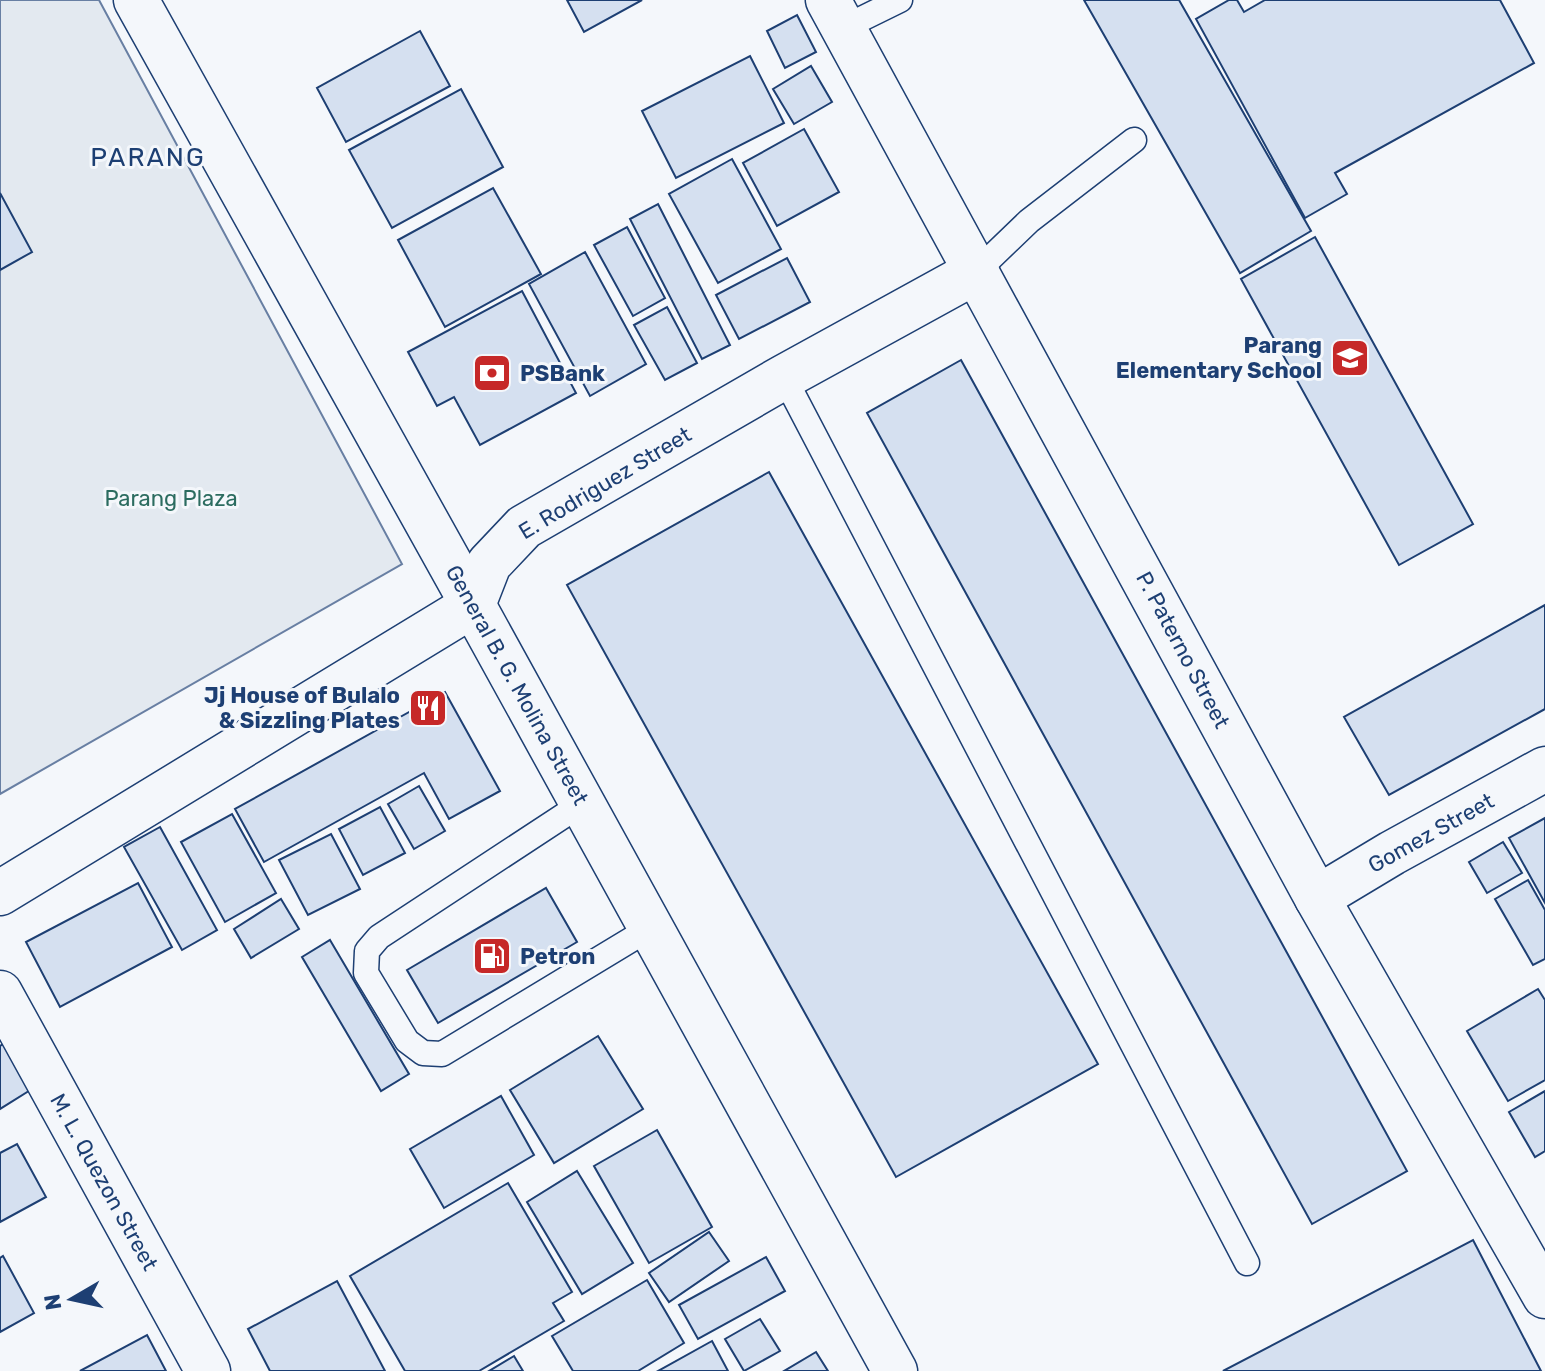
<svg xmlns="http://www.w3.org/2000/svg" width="1545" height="1371" viewBox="0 0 1545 1371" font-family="Rubik,sans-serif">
	<rect width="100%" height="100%" fill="#f4f7fb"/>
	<polygon fill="#e3e9f0" stroke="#687fa3" stroke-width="2" points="0,0 99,0 402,564 0,794"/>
	<g fill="#d5e0f0" stroke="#1d3f73" stroke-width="2">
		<polygon points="567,0 642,0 584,32"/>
		<polygon points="1084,0 1179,0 1311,231 1240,273"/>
		<polygon points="1229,0 1237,0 1244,12 1265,0 1500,0 1534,63 1335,173 1347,194 1305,218 1196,19"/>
		<polygon points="797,15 816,52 785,68 767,31"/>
		<polygon points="420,31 450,86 346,142 317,88"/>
		<polygon points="750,56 784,123 676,178 642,111"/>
		<polygon points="811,66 832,102 794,124 773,89"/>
		<polygon points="461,89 503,167 392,228 349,150"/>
		<polygon points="804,129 839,192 777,226 743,163"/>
		<polygon points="732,159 781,249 718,283 669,194"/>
		<polygon points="493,188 541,274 445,327 398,240"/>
		<polygon points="0,193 32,252 0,270"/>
		<polygon points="658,204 730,345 702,359 630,219"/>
		<polygon points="627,227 665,298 633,316 594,245"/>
		<polygon points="1315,237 1473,524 1399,565 1241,279"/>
		<polygon points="585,252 646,364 590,396 529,284"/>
		<polygon points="787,258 810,302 739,339 716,295"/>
		<polygon points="522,291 576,393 480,445 454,397 437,406 408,352"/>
		<polygon points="667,307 697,363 665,380 634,325"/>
		<polygon points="961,360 1407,1171 1312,1224 867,413"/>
		<polygon points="769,472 1098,1064 896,1177 567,585"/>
		<polygon points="1545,605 1545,709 1389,795 1344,717"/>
		<polygon points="445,692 500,791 449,819 424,773 264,862 235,809"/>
		<polygon points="419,786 445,831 414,849 388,804"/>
		<polygon points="380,807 405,853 363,875 339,829"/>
		<polygon points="232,814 276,893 225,922 181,842"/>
		<polygon points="1545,818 1545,903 1509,838"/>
		<polygon points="160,827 217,930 182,950 124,847"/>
		<polygon points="331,834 360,889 308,915 279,860"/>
		<polygon points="1503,842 1522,873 1487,893 1469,862"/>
		<polygon points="1528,880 1545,910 1545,959 1533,965 1495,899"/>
		<polygon points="138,883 172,947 60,1007 26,942"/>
		<polygon points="546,888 577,942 438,1023 407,970"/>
		<polygon points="281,899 299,929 251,958 234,929"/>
		<polygon points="330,940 409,1074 381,1091 302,957"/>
		<polygon points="1538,989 1545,1000 1545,1080 1508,1101 1467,1031"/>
		<polygon points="598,1036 643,1109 554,1163 510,1090"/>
		<polygon points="5,1043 32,1089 0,1109 0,1046"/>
		<polygon points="1545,1091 1545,1151 1535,1157 1509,1112"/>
		<polygon points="501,1096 534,1155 444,1208 410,1149"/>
		<polygon points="657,1130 712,1227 649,1263 594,1166"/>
		<polygon points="17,1144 46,1197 0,1222 0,1153"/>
		<polygon points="577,1171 633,1263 582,1294 527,1202"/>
		<polygon points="508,1183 572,1292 553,1303 564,1321 479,1371 405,1371 350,1276"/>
		<polygon points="709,1232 729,1261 669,1302 649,1273"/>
		<polygon points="1473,1240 1541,1371 1223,1371"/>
		<polygon points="3,1256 34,1313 0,1332 0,1258"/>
		<polygon points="766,1257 785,1291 698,1339 679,1305"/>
		<polygon points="647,1280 684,1343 638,1371 573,1371 552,1336"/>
		<polygon points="337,1281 385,1371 270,1371 248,1329"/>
		<polygon points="760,1319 780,1351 744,1371 725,1339"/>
		<polygon points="147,1335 166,1371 80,1371"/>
		<polygon points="712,1341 728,1371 658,1371"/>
		<polygon points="816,1352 828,1371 784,1371"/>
		<polygon points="514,1356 523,1371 489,1371"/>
	</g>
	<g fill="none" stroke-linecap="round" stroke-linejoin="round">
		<g stroke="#1d3f73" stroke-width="27">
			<g id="service">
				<polyline points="843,28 900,0"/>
				<polyline points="977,271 1029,221 1134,140"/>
				<polyline points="784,377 1247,1263"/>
				<polyline points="583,803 379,937 367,951 366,973 407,1041 423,1053 442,1054 652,927"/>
			</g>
		</g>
		<g stroke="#1d3f73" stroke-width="47">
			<g id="minor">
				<polyline points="828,0 1317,898 1545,1296"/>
				<polyline points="0,893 473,605 489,564 524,527 784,377 977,271"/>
				<polyline points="1317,898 1392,853 1545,769"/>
				<polyline points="0,993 208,1371"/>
			</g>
		</g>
		<g stroke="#1d3f73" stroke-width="47">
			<polyline id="tertiary" points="136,0 473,605 895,1371"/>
		</g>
		<use href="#service" stroke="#f4f7fb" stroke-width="24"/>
		<use href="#minor" stroke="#f4f7fb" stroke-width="44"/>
		<use href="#tertiary" stroke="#f4f7fb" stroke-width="44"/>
	</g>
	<defs>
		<g id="school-square" transform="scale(2)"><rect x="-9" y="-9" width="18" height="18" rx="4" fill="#c62828" stroke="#f4f7fb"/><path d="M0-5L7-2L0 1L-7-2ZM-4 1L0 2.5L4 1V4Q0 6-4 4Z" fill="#fff"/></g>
		<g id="bank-square" transform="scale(2)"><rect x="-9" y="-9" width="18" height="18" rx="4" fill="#c62828" stroke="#f4f7fb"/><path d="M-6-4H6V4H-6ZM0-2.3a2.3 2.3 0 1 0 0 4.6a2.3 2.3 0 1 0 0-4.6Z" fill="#fff"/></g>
		<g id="restaurant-square" transform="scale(2)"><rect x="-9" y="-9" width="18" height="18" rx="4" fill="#c62828" stroke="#f4f7fb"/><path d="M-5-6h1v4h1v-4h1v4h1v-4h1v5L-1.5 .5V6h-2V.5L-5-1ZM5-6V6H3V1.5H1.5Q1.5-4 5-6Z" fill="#fff"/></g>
		<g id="fuel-square" transform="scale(2)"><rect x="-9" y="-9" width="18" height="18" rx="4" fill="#c62828" stroke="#f4f7fb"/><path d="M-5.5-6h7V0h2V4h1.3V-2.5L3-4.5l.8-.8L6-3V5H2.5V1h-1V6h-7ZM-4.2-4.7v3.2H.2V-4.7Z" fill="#fff"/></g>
	</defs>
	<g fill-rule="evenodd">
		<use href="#school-square" x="1350" y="358"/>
		<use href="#bank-square" x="492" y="373"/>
		<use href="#restaurant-square" x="428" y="708"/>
		<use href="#fuel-square" x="492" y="956"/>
	</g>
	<g text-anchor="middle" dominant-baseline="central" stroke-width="6" stroke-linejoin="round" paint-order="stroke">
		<g font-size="22" font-weight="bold" fill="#1d3f73" stroke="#f4f7fb" text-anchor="end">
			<text x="1322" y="345">Parang<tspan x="1322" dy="25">Elementary School</tspan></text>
			<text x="520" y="373" text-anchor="start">PSBank</text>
			<text x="400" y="695">Jj House of Bulalo<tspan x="400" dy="25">&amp; Sizzling Plates</tspan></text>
			<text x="520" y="956" text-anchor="start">Petron</text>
		</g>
		<g font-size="22" fill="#1d3f73" stroke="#f4f7fb">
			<text transform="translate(605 483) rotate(-31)">E. Rodriguez Street</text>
			<text transform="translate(1183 650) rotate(62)">P. Paterno Street</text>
			<text transform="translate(517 685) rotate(61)">General B. G. Molina Street</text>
			<text transform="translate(1431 833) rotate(-29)">Gomez Street</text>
			<text transform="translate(104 1182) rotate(61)">M. L. Quezon Street</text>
		</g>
		<g font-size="22" fill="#2c6c60" stroke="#f4f7fb">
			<text x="171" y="498">Parang Plaza</text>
		</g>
		<g font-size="26" letter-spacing="2" fill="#1d3f73" stroke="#f4f7fb">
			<text x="148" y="157">PARANG</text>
		</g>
	</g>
	<g transform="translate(72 1299) rotate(261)" stroke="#f4f7fb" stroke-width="6" paint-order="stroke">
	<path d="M0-6L14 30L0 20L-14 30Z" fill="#1d3f73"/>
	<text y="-12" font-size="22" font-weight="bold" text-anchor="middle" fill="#1d3f73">N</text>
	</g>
</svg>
